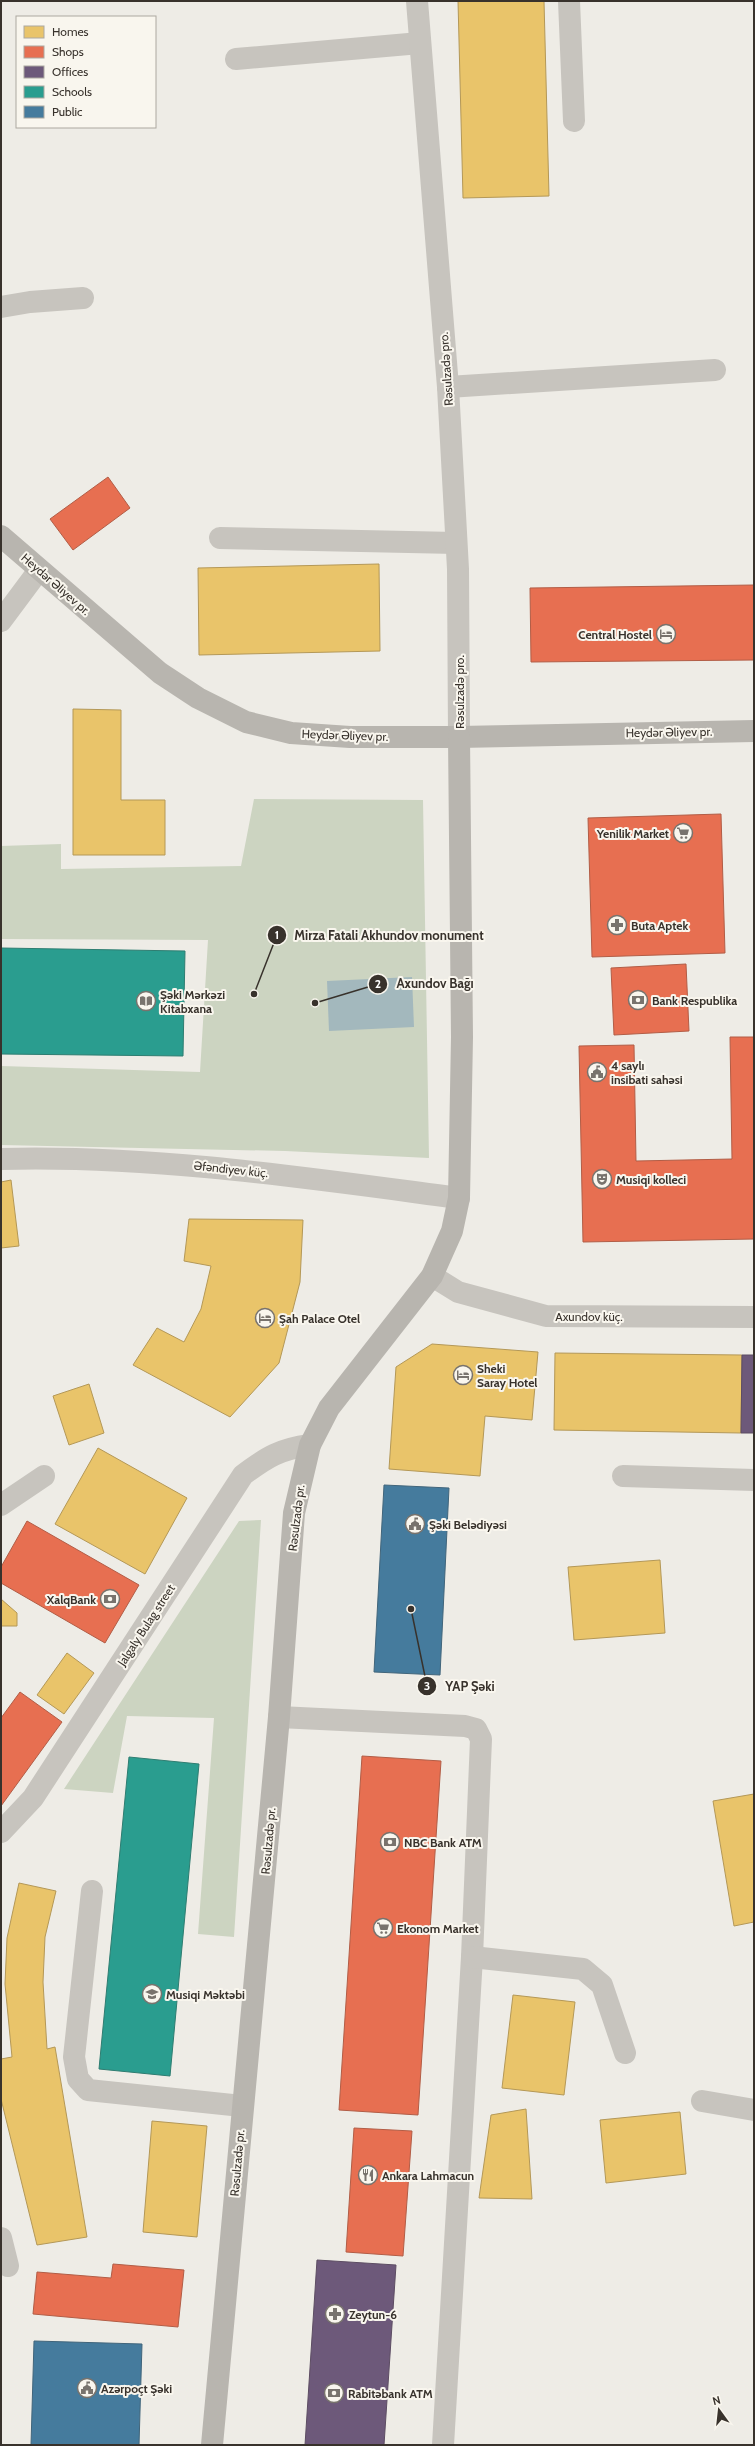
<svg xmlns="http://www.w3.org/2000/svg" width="755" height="2446" viewBox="0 0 755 2446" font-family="Cabin,sans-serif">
	<rect width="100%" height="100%" fill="#eeece6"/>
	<g fill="#ccd4c1">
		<polygon points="254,799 423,800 429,1158 285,1151 1,1145 1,1066 200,1072 208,940 1,939 1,846 61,844 61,869 241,866"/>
		<polygon points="261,1520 234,1937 198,1934 214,1718 127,1716 113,1793 64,1789 239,1521"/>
	</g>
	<polygon fill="#a3b8bd" points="412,977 414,1027 329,1031 327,981"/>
	<g fill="#e9c46a" stroke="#b49857">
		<polygon points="458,1 544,1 549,196 463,198"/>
		<polygon points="379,564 380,651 199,655 198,568"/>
		<polygon points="73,709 121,710 121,800 165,800 165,855 73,855"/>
		<polygon points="11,1180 19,1246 1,1248 1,1182"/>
		<polygon points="189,1219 303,1220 300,1282 279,1363 230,1417 133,1365 157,1328 184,1342 201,1309 211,1266 184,1261"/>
		<polygon points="432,1344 538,1352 532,1420 485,1416 480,1476 389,1469 396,1367"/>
		<polygon points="555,1353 742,1355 741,1433 554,1430"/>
		<polygon points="89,1384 104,1433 69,1445 53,1396"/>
		<polygon points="98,1448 187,1498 145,1574 55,1524"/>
		<polygon points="660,1560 665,1633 574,1640 568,1567"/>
		<polygon points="1,1599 17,1613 17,1626 1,1626"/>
		<polygon points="67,1653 94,1673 64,1714 37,1695"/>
		<polygon points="754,1794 754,1922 734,1926 713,1801"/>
		<polygon points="19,1883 56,1891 45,1937 43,1982 47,2049 55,2047 87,2237 37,2245 1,2099 1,2059 12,2057 5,1984 7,1938"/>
		<polygon points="513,1995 575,2002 564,2095 502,2088"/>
		<polygon points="526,2109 532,2199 479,2198 491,2115"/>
		<polygon points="680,2112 686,2174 606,2183 600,2120"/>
		<polygon points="152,2121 207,2126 197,2237 143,2232"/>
	</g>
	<g fill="#e76f51" stroke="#b25d46">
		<polygon points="108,477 130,508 73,550 50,519"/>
		<polygon points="754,585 754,660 531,662 530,588"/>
		<polygon points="721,814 725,953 592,957 588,818"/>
		<polygon points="686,964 689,1031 614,1035 611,968"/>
		<polygon points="730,1037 754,1037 754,1239 583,1242 579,1046 634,1045 636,1161 732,1159"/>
		<polygon points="27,1521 139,1585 105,1643 1,1583 1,1567"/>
		<polygon points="20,1692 62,1722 1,1806 1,1718"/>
		<polygon points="362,1756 441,1761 418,2115 339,2110"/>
		<polygon points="354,2128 412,2131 403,2256 346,2252"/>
		<polygon points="113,2264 184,2270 178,2327 33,2314 37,2272 111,2278"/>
	</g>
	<g fill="#6d597a" stroke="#5d4d63">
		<polygon points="742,1355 754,1355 754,1433 741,1433"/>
		<polygon points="317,2260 396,2265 384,2445 305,2445"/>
	</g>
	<g fill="#2a9d8f" stroke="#2e7d71">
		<polygon points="1,948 185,951 183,1056 1,1054"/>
		<polygon points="129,1757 199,1764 170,2076 99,2069"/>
	</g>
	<g fill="#457b9d" stroke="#41657b">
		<polygon points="384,1485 449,1488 440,1675 374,1672"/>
		<polygon points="34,2341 142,2344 139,2445 31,2445"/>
	</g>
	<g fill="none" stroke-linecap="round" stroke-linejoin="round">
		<g stroke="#c7c4be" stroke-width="22">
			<polyline points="569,1 574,121"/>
			<polyline points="220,538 456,543"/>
			<polyline points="623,1476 754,1480"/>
			<polyline points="279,1717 465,1726 476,1729 481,1739 472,1957 443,2445"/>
			<polyline points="92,1891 74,2057 78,2079 88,2090 242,2106"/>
			<polyline points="472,1957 583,1969 602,1985 625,2053"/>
			<polyline points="702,2101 754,2110"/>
			<polyline points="1,2238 8,2266"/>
		</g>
		<g stroke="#c7c4be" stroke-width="22">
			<polyline points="236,59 420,43"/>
			<polyline points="1,307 30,302 83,298"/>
			<polyline points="448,387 715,370"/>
			<polyline points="1,621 39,570"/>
			<path d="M1,1159c154,-4 306,19 458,39"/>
			<polyline points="432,1276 458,1292 546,1316 754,1317"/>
			<polyline points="1,1505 44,1476"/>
			<path d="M1,1832l32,-34 210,-323c24,-18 37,-26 67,-30"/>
		</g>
		<polyline stroke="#c7c4be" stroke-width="22" points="417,1 448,387 458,569 459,737"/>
		<g stroke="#b8b5af" stroke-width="22">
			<polyline points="1,536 160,673 198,698 246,722 291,733 350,737 459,737 754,731"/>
			<polyline points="212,2445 279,1717 294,1513 310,1445 329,1408 432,1276 452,1231 459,1198 462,1037 459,737"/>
		</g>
	</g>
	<defs>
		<g id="hotel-ring" transform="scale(1)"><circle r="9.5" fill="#f9f6ee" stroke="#78736d" stroke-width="1.5"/><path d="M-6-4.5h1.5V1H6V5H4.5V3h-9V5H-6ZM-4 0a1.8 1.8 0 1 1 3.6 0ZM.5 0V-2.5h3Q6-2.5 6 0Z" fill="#78736d"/></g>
		<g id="supermarket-ring" transform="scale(1)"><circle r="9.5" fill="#f9f6ee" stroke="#78736d" stroke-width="1.5"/><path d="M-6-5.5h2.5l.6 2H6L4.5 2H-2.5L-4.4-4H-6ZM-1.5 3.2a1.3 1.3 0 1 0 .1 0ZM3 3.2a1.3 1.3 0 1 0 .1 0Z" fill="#78736d"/></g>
		<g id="pharmacy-ring" transform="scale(1)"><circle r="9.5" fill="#f9f6ee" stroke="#78736d" stroke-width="1.5"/><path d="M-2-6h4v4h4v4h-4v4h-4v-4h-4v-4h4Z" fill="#78736d"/></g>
		<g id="bank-ring" transform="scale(1)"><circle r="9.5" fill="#f9f6ee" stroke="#78736d" stroke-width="1.5"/><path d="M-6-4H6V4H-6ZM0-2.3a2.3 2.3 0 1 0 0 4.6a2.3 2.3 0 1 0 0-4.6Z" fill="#78736d"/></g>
		<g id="library-ring" transform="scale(1)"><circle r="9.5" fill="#f9f6ee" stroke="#78736d" stroke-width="1.5"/><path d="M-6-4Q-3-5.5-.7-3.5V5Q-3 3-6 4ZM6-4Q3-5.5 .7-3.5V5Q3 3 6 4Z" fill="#78736d"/></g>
		<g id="civic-ring" transform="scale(1)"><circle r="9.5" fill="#f9f6ee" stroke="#78736d" stroke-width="1.5"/><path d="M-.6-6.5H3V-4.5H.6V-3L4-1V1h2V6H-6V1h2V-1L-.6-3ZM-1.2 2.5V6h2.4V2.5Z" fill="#78736d"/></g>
		<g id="theatre-ring" transform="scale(1)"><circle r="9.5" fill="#f9f6ee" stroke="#78736d" stroke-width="1.5"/><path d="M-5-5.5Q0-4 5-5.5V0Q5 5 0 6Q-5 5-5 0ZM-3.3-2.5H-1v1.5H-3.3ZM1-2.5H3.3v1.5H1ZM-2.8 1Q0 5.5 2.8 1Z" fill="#78736d"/></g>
		<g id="school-ring" transform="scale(1)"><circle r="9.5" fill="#f9f6ee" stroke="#78736d" stroke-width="1.5"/><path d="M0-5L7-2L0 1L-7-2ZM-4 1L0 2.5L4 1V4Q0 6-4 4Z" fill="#78736d"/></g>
		<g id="restaurant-ring" transform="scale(1)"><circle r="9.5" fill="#f9f6ee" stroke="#78736d" stroke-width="1.5"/><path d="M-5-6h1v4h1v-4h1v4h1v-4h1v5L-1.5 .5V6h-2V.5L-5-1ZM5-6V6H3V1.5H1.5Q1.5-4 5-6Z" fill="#78736d"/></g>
	</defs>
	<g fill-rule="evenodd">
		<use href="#hotel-ring" x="666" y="634"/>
		<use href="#supermarket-ring" x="683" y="833"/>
		<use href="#pharmacy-ring" x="617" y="925"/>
		<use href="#bank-ring" x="638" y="1000"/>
		<use href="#library-ring" x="146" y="1001"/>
		<use href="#civic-ring" x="597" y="1072"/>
		<use href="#theatre-ring" x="602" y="1179"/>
		<use href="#hotel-ring" x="265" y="1318"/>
		<use href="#hotel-ring" x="463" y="1375"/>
		<use href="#civic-ring" x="415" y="1524"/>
		<use href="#bank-ring" x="110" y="1599"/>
		<use href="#bank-ring" x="390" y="1842"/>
		<use href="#supermarket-ring" x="383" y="1928"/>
		<use href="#school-ring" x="152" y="1994"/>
		<use href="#restaurant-ring" x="368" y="2175"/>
		<use href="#pharmacy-ring" x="335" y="2314"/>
		<use href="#civic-ring" x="87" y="2388"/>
		<use href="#bank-ring" x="334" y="2393"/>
	</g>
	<g text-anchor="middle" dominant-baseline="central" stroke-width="4" stroke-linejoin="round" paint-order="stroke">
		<g font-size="12" fill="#38322c" stroke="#f9f6ee">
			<text transform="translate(446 369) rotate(-94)">Rəsulzadə pro.</text>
			<text transform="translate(56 584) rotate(41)">Heydər Əliyev pr.</text>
			<text transform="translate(459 692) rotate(-90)">Rəsulzadə pro.</text>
			<text transform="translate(669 732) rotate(-1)">Heydər Əliyev pr.</text>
			<text transform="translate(345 735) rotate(2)">Heydər Əliyev pr.</text>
			<text transform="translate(231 1169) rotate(6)">Əfəndiyev küç.</text>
			<text x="589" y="1316">Axundov küç.</text>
			<text transform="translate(296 1518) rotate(-83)">Rəsulzadə pr.</text>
			<text transform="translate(146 1625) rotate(-57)">Jalgaly Bulag street</text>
			<text transform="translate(268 1841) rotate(-85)">Rəsulzadə pr.</text>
			<text transform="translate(237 2163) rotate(-85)">Rəsulzadə pr.</text>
		</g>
		<g font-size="12" font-weight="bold" fill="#38322c" stroke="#f9f6ee" text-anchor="start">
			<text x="652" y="634" text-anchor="end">Central Hostel</text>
			<text x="669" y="833" text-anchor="end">Yenilik Market</text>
			<text x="631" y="925">Buta Aptek</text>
			<text x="160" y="994">Şəki Mərkəzi<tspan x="160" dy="14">Kitabxana</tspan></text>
			<text x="652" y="1000">Bank Respublika</text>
			<text x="611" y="1065">4 saylı<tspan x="611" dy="14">insibati sahəsi</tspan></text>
			<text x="616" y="1179">Musiqi kolleci</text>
			<text x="279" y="1318">Şah Palace Otel</text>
			<text x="477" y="1368">Sheki<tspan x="477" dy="14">Saray Hotel</tspan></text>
			<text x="429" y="1524">Şəki Belədiyəsi</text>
			<text x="96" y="1599" text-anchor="end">XalqBank</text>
			<text x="404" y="1842">NBC Bank ATM</text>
			<text x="397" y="1928">Ekonom Market</text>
			<text x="166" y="1994">Musiqi Məktəbi</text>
			<text x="382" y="2175">Ankara Lahmacun</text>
			<text x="349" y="2314">Zeytun-6</text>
			<text x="101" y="2388">Azərpoçt Şəki</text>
			<text x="348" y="2393">Rabitəbank ATM</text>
		</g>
	</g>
	<path fill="none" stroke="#38322c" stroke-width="1.5" d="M254 994L277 935M315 1003L378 984M411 1609L427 1686"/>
	<g fill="#38322c" stroke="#f9f6ee" stroke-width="1.5">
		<circle cx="254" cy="994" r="4"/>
		<circle cx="315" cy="1003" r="4"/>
		<circle cx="411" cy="1609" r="4"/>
		<circle cx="277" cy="935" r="10"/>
		<circle cx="378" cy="984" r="10"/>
		<circle cx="427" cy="1686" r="10"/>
	</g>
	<g font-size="12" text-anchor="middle" font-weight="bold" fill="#fff">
		<text x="277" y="939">1</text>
		<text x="378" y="988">2</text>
		<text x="427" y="1690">3</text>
	</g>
	<g font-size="13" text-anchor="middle" font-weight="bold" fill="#38322c" stroke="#f9f6ee" stroke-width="4" stroke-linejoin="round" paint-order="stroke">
		<text x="389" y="940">Mirza Fatali Akhundov monument</text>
		<text x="435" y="988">Axundov Bağı</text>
		<text x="470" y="1691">YAP Şəki</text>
	</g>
	<rect width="755" height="2446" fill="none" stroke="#38322c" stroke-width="4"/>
	<rect x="16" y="16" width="140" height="112" fill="#f9f6ee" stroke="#aca8a0"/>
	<rect x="24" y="26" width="20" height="12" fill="#e9c46a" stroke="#aca8a0"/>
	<text x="52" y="36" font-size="12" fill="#38322c">Homes</text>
	<rect x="24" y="46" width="20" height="12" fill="#e76f51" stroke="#aca8a0"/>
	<text x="52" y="56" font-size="12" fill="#38322c">Shops</text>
	<rect x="24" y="66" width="20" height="12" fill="#6d597a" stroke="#aca8a0"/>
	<text x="52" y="76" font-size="12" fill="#38322c">Offices</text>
	<rect x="24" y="86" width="20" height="12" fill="#2a9d8f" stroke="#aca8a0"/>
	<text x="52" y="96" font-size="12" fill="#38322c">Schools</text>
	<rect x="24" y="106" width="20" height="12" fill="#457b9d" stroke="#aca8a0"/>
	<text x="52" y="116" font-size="12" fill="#38322c">Public</text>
	<g transform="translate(719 2410) rotate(345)" stroke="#f9f6ee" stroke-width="3" paint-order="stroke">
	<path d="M0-3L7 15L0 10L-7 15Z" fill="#38322c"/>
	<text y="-6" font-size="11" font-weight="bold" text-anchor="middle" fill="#38322c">N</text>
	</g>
</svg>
